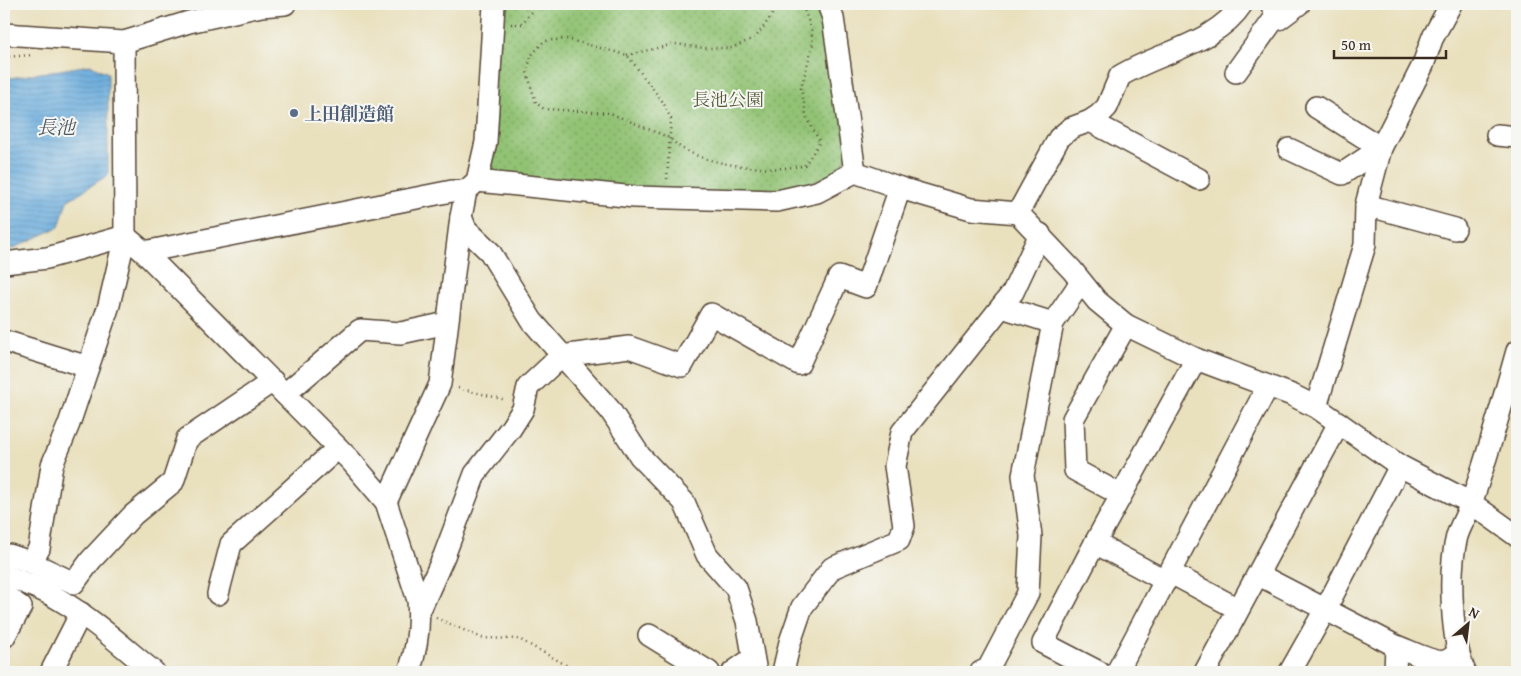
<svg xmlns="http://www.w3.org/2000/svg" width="1521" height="676" viewBox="0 0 1521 676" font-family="'Gentium Book Plus','Noto Serif JP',serif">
	<defs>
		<pattern id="park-dots" width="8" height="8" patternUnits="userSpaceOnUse" patternTransform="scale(1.25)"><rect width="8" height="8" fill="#92c374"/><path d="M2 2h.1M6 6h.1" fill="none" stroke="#789f5f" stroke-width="1.8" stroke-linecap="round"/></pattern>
		<pattern id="water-rules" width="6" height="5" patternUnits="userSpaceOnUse" patternTransform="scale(1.25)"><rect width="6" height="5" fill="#68abdd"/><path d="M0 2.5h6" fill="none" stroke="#578bb3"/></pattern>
	</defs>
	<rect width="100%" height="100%" fill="#f6f6f2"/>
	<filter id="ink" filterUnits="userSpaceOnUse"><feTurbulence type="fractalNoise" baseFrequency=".02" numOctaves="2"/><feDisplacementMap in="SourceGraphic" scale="10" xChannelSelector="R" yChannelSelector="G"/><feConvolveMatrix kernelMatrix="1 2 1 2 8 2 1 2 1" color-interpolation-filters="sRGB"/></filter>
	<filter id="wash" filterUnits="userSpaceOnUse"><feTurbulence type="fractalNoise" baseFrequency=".0096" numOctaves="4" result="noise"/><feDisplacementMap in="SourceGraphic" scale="20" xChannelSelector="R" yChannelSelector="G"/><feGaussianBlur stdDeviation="1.12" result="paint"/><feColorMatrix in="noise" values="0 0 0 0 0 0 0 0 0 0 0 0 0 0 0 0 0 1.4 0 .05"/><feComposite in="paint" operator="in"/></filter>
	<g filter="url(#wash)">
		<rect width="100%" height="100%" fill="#e9e0bd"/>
		<polygon fill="url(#park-dots)" stroke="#667649" points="499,4 824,4 848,155 836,174 776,196 675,194 490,175"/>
		<polygon fill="url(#water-rules)" stroke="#526a7e" points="90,65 108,73 108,175 67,201 59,227 12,249 4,250 4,79"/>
	</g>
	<g filter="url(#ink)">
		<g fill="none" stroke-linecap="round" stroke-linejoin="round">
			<g stroke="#554536" stroke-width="24">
				<g id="minor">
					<polyline points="828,4 833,18 855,172"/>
					<polyline points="1272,6 1279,19 1299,4"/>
					<polyline points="4,34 124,42 189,22 261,6 285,4"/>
					<polyline points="1236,72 1277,15"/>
					<polyline points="1090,121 1199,179"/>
					<polyline points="1497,135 1517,137"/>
					<polyline points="1289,149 1342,174 1381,148 1316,107"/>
					<polyline points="477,181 635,197 777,201 817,192 855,172 900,188 971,209 1018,213 1072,270 1097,301 1126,325 1196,359 1292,395 1316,407 1400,466 1471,503 1517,536"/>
					<polyline points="1366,205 1455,229"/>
					<path d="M1018,213l41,-75 12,-10 19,-7 9,-6 8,-8 13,-31c39,-24 96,-32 122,-72"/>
					<polyline points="461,217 466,229 490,252 532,321 610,410 640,456 684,502 707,555 736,588 747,621 756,672"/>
					<path d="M125,236l19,16 207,209 35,41 32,98c2,24 -1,49 -9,72"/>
					<polyline points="144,252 452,191 466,191"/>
					<polyline points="4,263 47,258 125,236"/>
					<polyline points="1002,307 1053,323"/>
					<polyline points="4,341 88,367"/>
					<polyline points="285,394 360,330 401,333 447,323"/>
					<polyline points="1316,407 1365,245 1366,205 1381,148 1423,65 1432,39 1451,4"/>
					<polyline points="1121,495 1075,470 1073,419 1126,325"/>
					<polyline points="386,502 440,384 461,217 466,191 477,181 486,142 494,4"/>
					<polyline points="1095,543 1166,581"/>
					<polyline points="4,559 9,555 30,562 39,549 52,465 69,424 109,305 125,236 124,42"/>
					<polyline points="30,562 74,583 91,560 133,515 173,482 187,439 273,381"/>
					<polyline points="1171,573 1238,609"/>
					<path d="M4,575c19,7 39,14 56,25 34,20 64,48 94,72"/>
					<path d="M1259,575l137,71c12,4 38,18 49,15 5,-1 10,-6 13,-9"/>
					<polyline points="218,594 231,544 338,448"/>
					<polyline points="4,595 21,607 4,637"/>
					<polyline points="419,612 444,556 475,474 511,428 523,409 528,387 561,356 629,347 682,366 711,314 799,364 839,277 866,287 900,188"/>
					<polyline points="649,635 709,672"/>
					<polyline points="51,672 81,613"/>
					<polyline points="733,672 753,658"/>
					<polyline points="783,672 790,642 802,607 832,568 899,540 904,526 895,466 902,432 1013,292 1040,234"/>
					<polyline points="981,672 988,669 1028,593 1031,536 1023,475 1053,323 1081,282"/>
					<polyline points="1099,672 1043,643 1095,543 1196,359"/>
					<polyline points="1117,672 1268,386"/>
					<polyline points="1205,672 1339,423"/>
					<polyline points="1290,672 1325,610 1400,466"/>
					<polyline points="1395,672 1396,646"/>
					<path d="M1465,672c-14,-32 -17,-101 -8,-136 4,-12 11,-23 15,-35 17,-50 31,-100 45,-150"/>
				</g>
			</g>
			<g stroke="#554536" stroke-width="2.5" stroke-dasharray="1 4" stroke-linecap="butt">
				<polyline points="511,24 522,24 537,4"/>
				<polyline points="627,55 675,44 704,48 732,48 756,37 780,4"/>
				<polyline points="4,57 33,55"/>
				<path d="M667,179l4,-60 -8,-17 -36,-47 -61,-16 -22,2 -13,15 -4,16 9,31 8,6 66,4 60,25c19,22 63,28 91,30 14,2 29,-1 43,-2l16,-24 -13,-23 -6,-31 12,-44 -2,-16 -9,-24"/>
				<polyline points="458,388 506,400"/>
				<polyline points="436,618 482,638 519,639 577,671"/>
			</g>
			<use href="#minor" stroke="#fff" stroke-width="21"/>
		</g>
	</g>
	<circle fill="#5c6f8a" stroke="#f6f6f2" stroke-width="2" cx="294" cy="113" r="5"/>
	<g text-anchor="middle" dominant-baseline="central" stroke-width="4" stroke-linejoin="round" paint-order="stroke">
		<g font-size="18" fill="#555838" stroke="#f6f6f2">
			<text x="728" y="99">長池公園</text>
		</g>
		<g font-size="18" font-weight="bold" fill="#4e5e75" stroke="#f6f6f2" text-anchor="start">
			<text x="304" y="113">上田創造館</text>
		</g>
		<g font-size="19" font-style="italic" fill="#4b5761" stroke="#f6f6f2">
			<text x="56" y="127">長池</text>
		</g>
	</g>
	<rect width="1521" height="676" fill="none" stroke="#f6f6f2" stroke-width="20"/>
	<g transform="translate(1468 624) rotate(28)" stroke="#f6f6f2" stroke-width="4" paint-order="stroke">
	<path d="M0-4L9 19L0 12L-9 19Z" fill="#3b2a1e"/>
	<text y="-8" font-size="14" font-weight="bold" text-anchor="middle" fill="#3b2a1e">N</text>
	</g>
	<path d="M1334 50v8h112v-8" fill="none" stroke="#3b2a1e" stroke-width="2.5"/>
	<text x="1341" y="50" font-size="15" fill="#3b2a1e" stroke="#f6f6f2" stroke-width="4" paint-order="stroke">50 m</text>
</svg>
